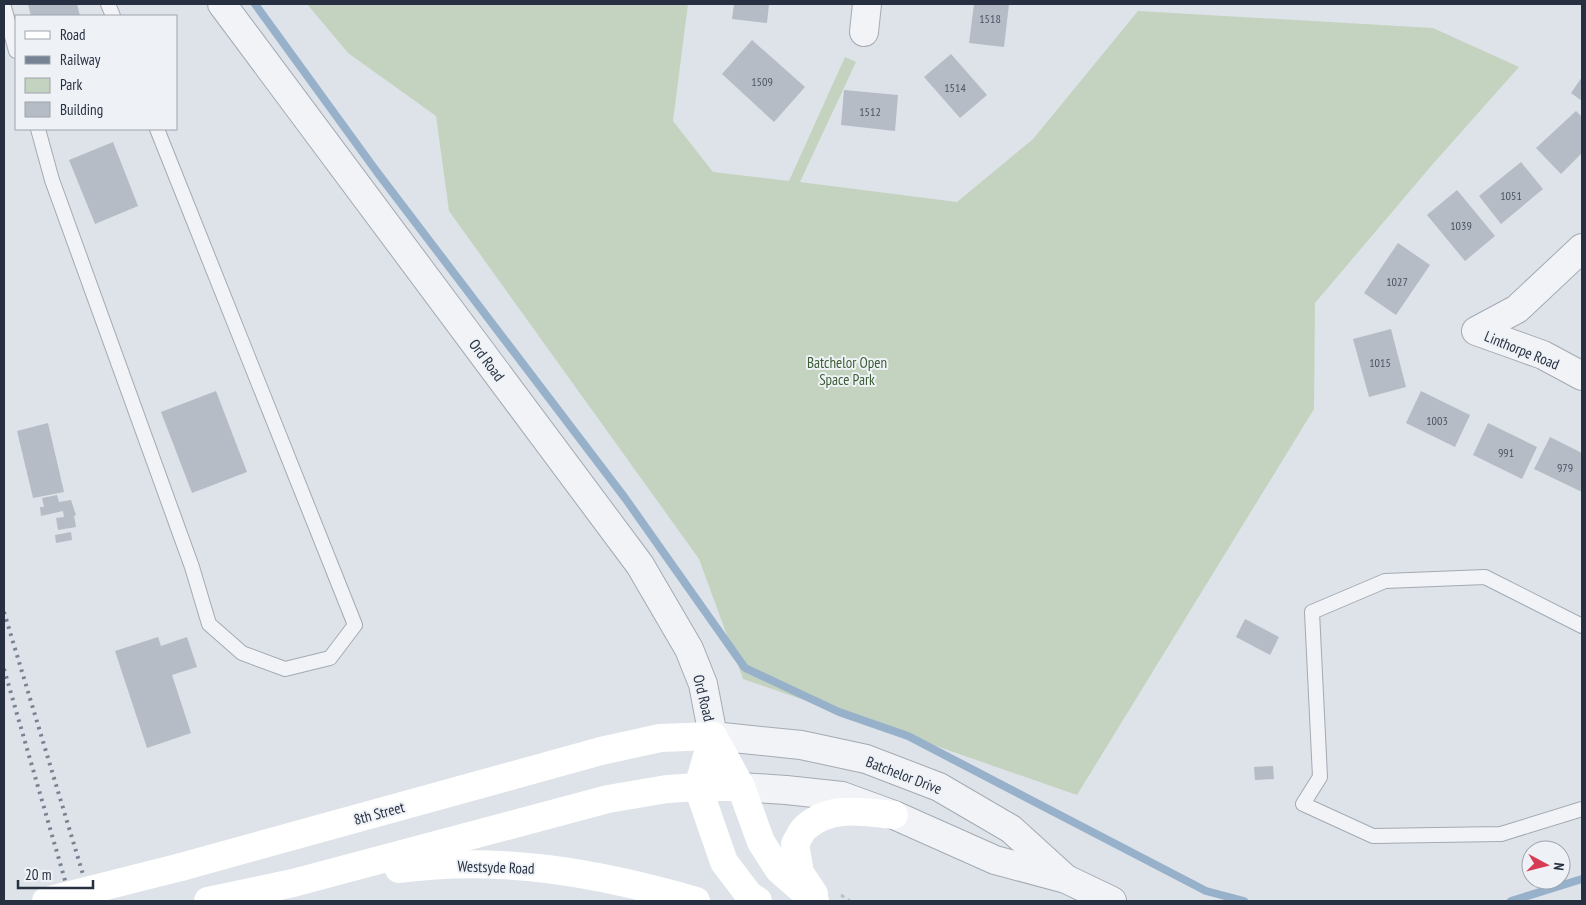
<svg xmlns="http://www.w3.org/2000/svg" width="1586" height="905" viewBox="0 0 1586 905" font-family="'PT Sans Narrow',sans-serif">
	<rect width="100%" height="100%" fill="#dee3e9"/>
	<polygon fill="#c4d3bf" points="307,4 688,4 673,121 713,172 789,181 845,57 856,62 800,182 957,202 1033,139 1138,11 1433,28 1519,67 1432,165 1315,303 1314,409 1077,795 743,679 699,559 449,211 436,116 348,53"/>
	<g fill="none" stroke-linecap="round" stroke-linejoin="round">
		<g stroke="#97b1cb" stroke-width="8">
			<polyline points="255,4 377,172 625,498 745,668 839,712 908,736 1206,891 1244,901"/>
			<polyline points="1511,901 1582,879"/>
		</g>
	</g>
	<g fill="#b5bcc6">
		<polygon points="28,4 77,4 80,16 31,16"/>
		<polygon points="734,4 769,4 767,23 732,19"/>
		<polygon points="974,4 1009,4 1004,47 969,43"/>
		<polygon points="752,40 805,87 774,122 722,74"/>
		<polygon points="951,54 987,95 960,118 924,77"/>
		<polygon points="1582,77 1582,101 1571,93"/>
		<polygon points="844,90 898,95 895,131 841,125"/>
		<polygon points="1576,111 1582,117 1582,153 1561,174 1536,148"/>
		<polygon points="113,142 138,206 95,224 69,160"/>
		<polygon points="1521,162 1543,189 1501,224 1479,196"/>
		<polygon points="1457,190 1495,236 1465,261 1427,215"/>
		<polygon points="1398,243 1430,265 1396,315 1364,293"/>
		<polygon points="1391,329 1406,387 1369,397 1353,339"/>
		<polygon points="216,391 247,472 192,493 161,412"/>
		<polygon points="1421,391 1470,415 1455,447 1406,423"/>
		<polygon points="48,423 64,492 33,498 17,431"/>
		<polygon points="1488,423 1537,447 1522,479 1473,455"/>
		<polygon points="1550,437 1582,453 1582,492 1534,469"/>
		<polygon points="57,495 59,502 71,500 76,515 74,516 76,527 58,530 56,518 64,517 63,511 41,516 40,507 44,507 42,498"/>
		<polygon points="71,532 72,540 56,543 55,535"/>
		<polygon points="1245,619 1279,637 1270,655 1236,637"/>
		<polygon points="158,637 161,646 187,637 197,667 172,675 191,733 147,748 115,651"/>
		<polygon points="1273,766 1274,779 1255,780 1254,767"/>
	</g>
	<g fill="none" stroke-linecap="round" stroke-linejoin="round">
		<g stroke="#a3aab3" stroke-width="16">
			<g id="service">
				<polyline points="108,4 113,16"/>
				<polyline points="4,7 16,51"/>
				<polyline points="38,129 52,180 192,567 209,624 242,653 285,669 330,658 355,625 157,129"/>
				<polyline points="1582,626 1485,577 1385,581 1312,612 1320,777 1303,804 1373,836 1501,834 1582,809"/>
			</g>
		</g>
		<g stroke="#a3aab3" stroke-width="30">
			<g id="minor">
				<polyline points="864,32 867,4"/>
				<polyline points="1582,248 1517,309 1476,331 1543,355 1582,376"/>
			</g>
		</g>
		<g stroke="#a3aab3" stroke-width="30">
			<g id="tertiary">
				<polyline points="222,4 640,565 689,649 703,684 713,736 801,745 866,759 939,787 1011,829 1066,879"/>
				<polyline points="741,787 786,790 842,796 894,815 995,860 1066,879 1112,901"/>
			</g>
		</g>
		<polyline stroke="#bcc0c8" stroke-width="3" stroke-dasharray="4 4" stroke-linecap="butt" points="841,895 850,901"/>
		<use href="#service" stroke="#f1f3f7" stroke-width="14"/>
		<use href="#minor" stroke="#f1f3f7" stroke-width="28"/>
		<use href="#tertiary" stroke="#f1f3f7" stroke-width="28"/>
		<g stroke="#fff" stroke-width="28">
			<polyline points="713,736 741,787 761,842 779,870 815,901"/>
			<polyline points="713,736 698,787 724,862 749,895 758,901"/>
			<polyline points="181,867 601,751 660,738 713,736"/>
			<path d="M399,869c101,-14 200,4 297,32"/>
			<path d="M814,894l-14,-21 -5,-29c3,-5 6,-13 11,-17 25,-22 57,-15 88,-12"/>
			<polyline points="208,901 293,883 608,799 667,789 698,787 741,787"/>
		</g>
		<g stroke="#778293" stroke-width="4" stroke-dasharray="2.5 5" stroke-linecap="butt">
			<polyline points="4,612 91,901"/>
			<polyline points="4,669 71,901"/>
		</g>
		<polyline stroke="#fff" stroke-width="28" points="46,901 181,867"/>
	</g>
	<g text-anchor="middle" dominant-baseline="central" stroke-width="4" stroke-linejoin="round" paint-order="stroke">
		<g font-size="12" fill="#4a5362">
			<text x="990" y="18">1518</text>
			<text x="762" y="81">1509</text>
			<text x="955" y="87">1514</text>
			<text x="870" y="111">1512</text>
			<text x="1511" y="195">1051</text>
			<text x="1461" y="225">1039</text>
			<text x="1397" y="281">1027</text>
			<text x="1380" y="362">1015</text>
			<text x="1437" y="420">1003</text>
			<text x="1506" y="452">991</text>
			<text x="1565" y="467">979</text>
		</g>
		<g font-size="15" fill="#273041" stroke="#eef2f6">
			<text transform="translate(1522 350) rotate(22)">Linthorpe Road</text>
			<text transform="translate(487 360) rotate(53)">Ord Road</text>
			<text transform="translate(704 698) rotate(76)">Ord Road</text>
			<text transform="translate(904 775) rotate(21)">Batchelor Drive</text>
			<text transform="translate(379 813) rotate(-15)">8th Street</text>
			<text transform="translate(496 867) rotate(2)">Westsyde Road</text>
		</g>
		<g font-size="15" fill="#3b5d33" stroke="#eef2f6">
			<text x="847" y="362">Batchelor Open<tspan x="847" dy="17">Space Park</tspan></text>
		</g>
	</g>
	<rect width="1586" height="905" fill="none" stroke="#273041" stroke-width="10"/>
	<rect x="15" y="15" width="162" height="115" fill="#eef2f6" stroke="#9ea4ae"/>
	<rect x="25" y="31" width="25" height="8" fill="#ffffff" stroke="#9ea4ae"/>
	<text x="60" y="40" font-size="15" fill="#273041">Road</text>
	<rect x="25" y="56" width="25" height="8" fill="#778293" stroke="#9ea4ae"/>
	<text x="60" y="65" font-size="15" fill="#273041">Railway</text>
	<rect x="25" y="78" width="25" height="15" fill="#c4d3bf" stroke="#9ea4ae"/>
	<text x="60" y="90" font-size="15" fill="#273041">Park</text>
	<rect x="25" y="102" width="25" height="15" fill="#b5bcc6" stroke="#9ea4ae"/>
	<text x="60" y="115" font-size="15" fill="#273041">Building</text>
	<g transform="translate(1546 865) rotate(97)"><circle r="24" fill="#eef2f6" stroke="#9ea4ae"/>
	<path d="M0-4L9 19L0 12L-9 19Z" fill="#d63c54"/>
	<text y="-8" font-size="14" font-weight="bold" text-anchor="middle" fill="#273041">N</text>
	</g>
	<path d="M18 880v8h75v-8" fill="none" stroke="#273041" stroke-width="2.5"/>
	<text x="25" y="880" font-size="15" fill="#273041" stroke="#eef2f6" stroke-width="4" paint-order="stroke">20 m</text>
</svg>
